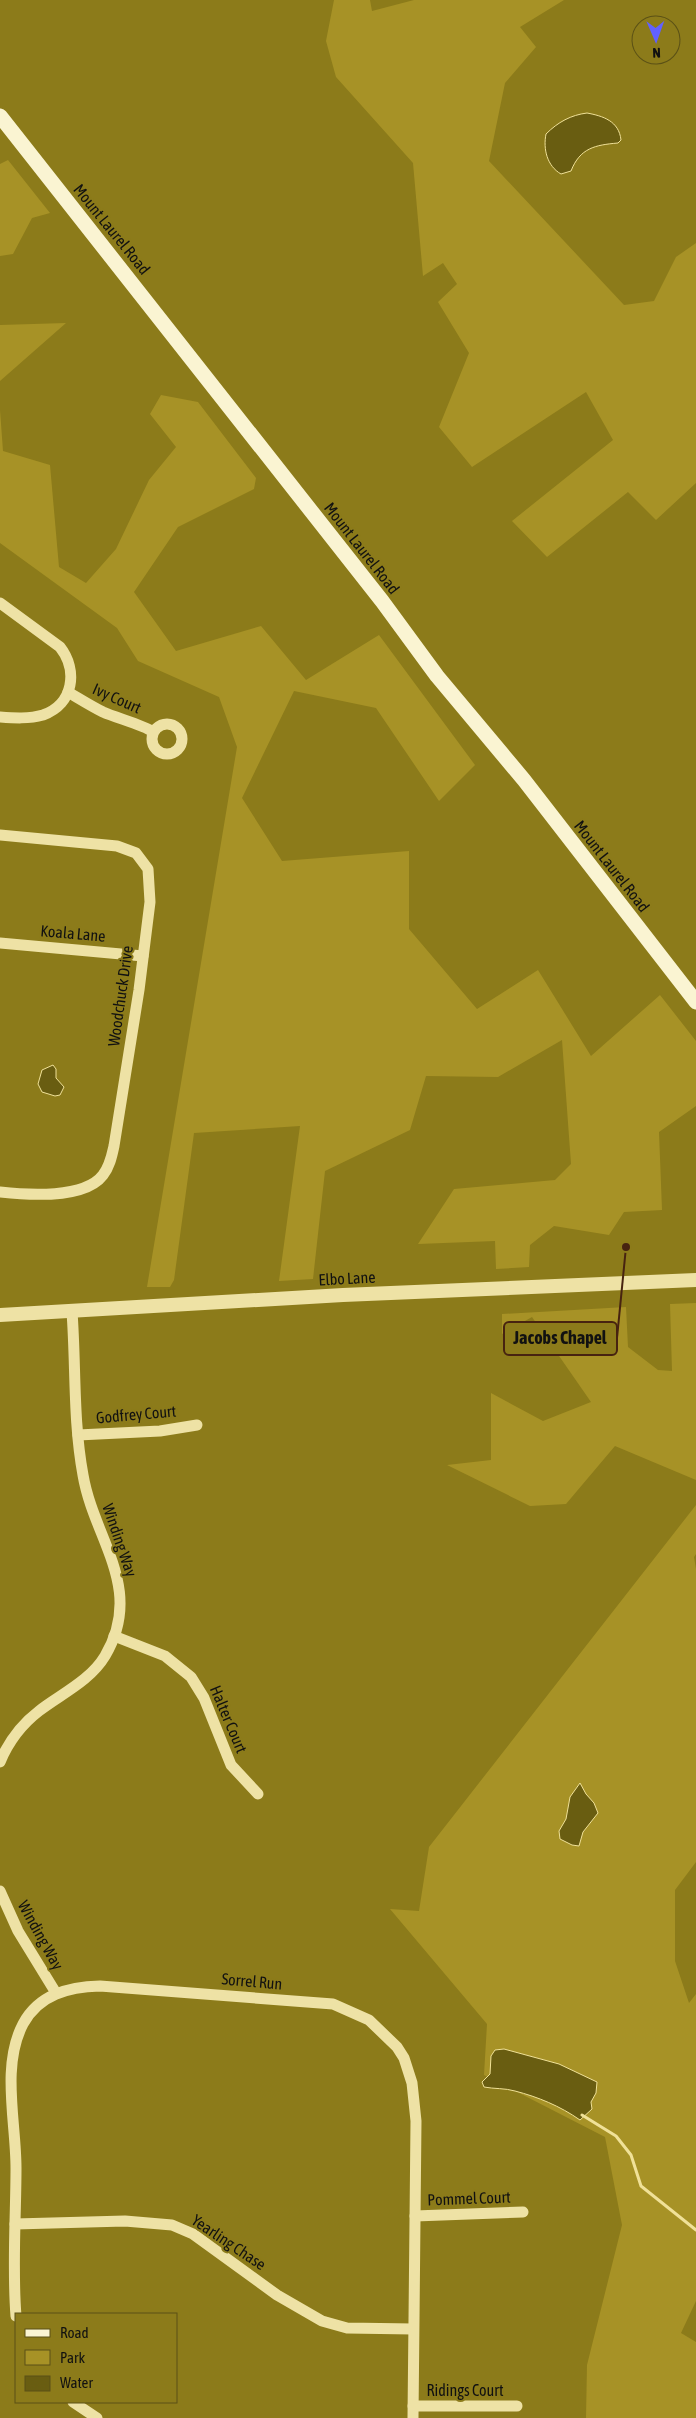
<svg xmlns="http://www.w3.org/2000/svg" width="696" height="2418" viewBox="0 0 696 2418" font-family="'Asap Condensed',sans-serif">
	<rect width="100%" height="100%" fill="#8c7b1a"/>
	<g fill="#a79226">
		<polygon points="334,0 370,0 372,11 414,0 564,0 520,27 536,47 505,83 489,161 624,305 654,301 676,257 696,243 696,483 656,520 628,492 547,557 512,521 613,440 586,392 472,467 439,427 469,353 438,302 457,284 443,263 423,276 413,163 336,77 326,41"/>
		<polygon points="8,160 50,213 32,218 13,254 0,256 0,164"/>
		<polygon points="66,323 0,381 0,325"/>
		<polygon points="161,395 198,402 256,478 254,489 178,527 134,592 176,651 261,626 306,680 379,635 475,765 439,801 376,708 294,691 242,798 282,861 409,851 409,929 477,1009 538,970 591,1056 660,995 696,1041 696,1106 659,1132 662,1210 624,1212 609,1235 554,1226 530,1245 529,1267 496,1269 495,1241 418,1244 454,1189 555,1180 571,1164 562,1040 498,1077 426,1076 410,1130 325,1171 313,1279 279,1281 300,1126 194,1133 174,1280 170,1287 147,1287 237,747 219,697 138,661 117,628 0,543 0,410 3,451 50,465 59,567 86,583 116,549 149,480 176,447 150,414"/>
		<polygon points="696,1303 696,1480 615,1446 566,1504 530,1506 447,1465 491,1460 491,1393 543,1421 591,1402 532,1317 502,1334 502,1314 626,1307 628,1347 658,1370 672,1371 670,1304"/>
		<polygon points="696,1505 696,1554 694,1557 696,1569 696,1862 675,1890 675,1961 689,2003 696,1994 696,2301 681,2333 696,2342 696,2418 586,2418 587,2365 622,2225 605,2137 484,2075 487,2024 390,1909 419,1911 429,1847"/>
	</g>
	<g fill="#695d11" stroke="#f0e198">
		<path d="M587,113c16,3 32,8 34,27l-3,3c-23,2 -38,5 -47,28l-10,3c-14,-8 -18,-25 -15,-40 12,-12 25,-19 41,-21z"/>
		<polygon points="53,1065 56,1069 56,1078 64,1087 60,1095 55,1096 42,1092 38,1084 42,1070"/>
		<polygon points="580,1783 586,1794 594,1803 598,1813 583,1832 579,1846 572,1845 560,1839 559,1831 566,1819 570,1797"/>
		<path d="M504,2049l55,15 38,18 -1,11 -5,9 1,7 -12,11c-20,-14 -42,-23 -65,-29 -10,-3 -21,-2 -31,-4l-2,-5 8,-8 1,-18 4,-6z"/>
	</g>
	<g fill="none" stroke-linecap="round" stroke-linejoin="round">
		<polyline stroke="#f0e198" stroke-width="3" points="582,2115 616,2136 631,2155 641,2186 696,2230"/>
		<g stroke="#eee2a5" stroke-width="11">
			<path d="M0,603l60,44c18,23 14,57 -17,68 -14,4 -29,3 -43,2"/>
			<path d="M68,692c12,7 23,14 35,20 13,6 41,13 50,20"/>
			<circle cx="167" cy="739" r="15"/>
			<path d="M0,835l117,11 19,7 12,16 2,33 -11,88 -25,156c-2,9 -4,20 -11,29 -18,24 -76,20 -103,17"/>
			<polyline points="0,943 143,956"/>
			<polyline points="78,1435 160,1431 197,1425"/>
			<polyline points="114,1636 165,1656 191,1677 204,1698 231,1765 258,1794"/>
			<path d="M0,1762c8,-19 22,-38 39,-51 22,-17 51,-30 66,-55 40,-68 -11,-116 -22,-181 -10,-54 -7,-109 -11,-163"/>
			<polyline points="0,1891 18,1931 56,1993"/>
			<polyline points="415,2216 523,2212"/>
			<polyline points="15,2224 125,2221 172,2225 193,2234 277,2295 322,2321 347,2328 413,2329"/>
			<path d="M16,2316c-4,-49 0,-99 0,-148 0,-46 -15,-102 7,-144 16,-30 46,-37 77,-38l233,18 36,16 28,27 7,11 8,25 4,38 -3,297"/>
			<polyline points="73,2402 97,2418"/>
			<polyline points="413,2406 517,2406"/>
		</g>
		<polyline stroke="#eee2a5" stroke-width="14" points="0,1315 343,1295 696,1280"/>
		<polyline stroke="#faf4d2" stroke-width="15" points="0,116 382,601 437,676 524,780 696,1002"/>
	</g>
	<g text-anchor="middle" dominant-baseline="central" stroke-width="4" stroke-linejoin="round" paint-order="stroke">
		<g font-size="16" fill="#111" stroke="#8c7b1a">
			<text transform="translate(112 229) rotate(51)">Mount Laurel Road</text>
			<text transform="translate(362 548) rotate(52)">Mount Laurel Road</text>
			<text transform="translate(117 698) rotate(24)">Ivy Court</text>
			<text transform="translate(612 866) rotate(52)">Mount Laurel Road</text>
			<text transform="translate(73 933) rotate(5)">Koala Lane</text>
			<text transform="translate(120 996) rotate(-82)">Woodchuck Drive</text>
			<text transform="translate(347 1278) rotate(-3)">Elbo Lane</text>
			<text transform="translate(136 1414) rotate(-5)">Godfrey Court</text>
			<text transform="translate(120 1540) rotate(71)">Winding Way</text>
			<text transform="translate(229 1719) rotate(67)">Halter Court</text>
			<text transform="translate(41 1935) rotate(61)">Winding Way</text>
			<text transform="translate(252 1981) rotate(5)">Sorrel Run</text>
			<text transform="translate(469 2198) rotate(-2)">Pommel Court</text>
			<text transform="translate(229 2242) rotate(34)">Yearling Chase</text>
			<text x="465" y="2390">Ridings Court</text>
		</g>
	</g>
	<path fill="none" stroke="#472310" stroke-width="2" d="M626 1247L617 1338"/>
	<circle fill="#472310" stroke="#8c7b1a" stroke-width="2" cx="626" cy="1247" r="5"/>
	<rect fill="#8c7b1a" stroke="#472310" stroke-width="2" x="504" y="1322" width="113" height="33" rx="5"/>
	<g font-size="18" text-anchor="middle" font-weight="bold" fill="#111">
		<text x="560" y="1344">Jacobs Chapel</text>
	</g>
	<rect x="15" y="2313" width="162" height="90" fill="#8c7b1a" stroke="#5b5116"/>
	<rect x="25" y="2329" width="25" height="8" fill="#faf4d2" stroke="#5b5116"/>
	<text x="60" y="2338" font-size="15" fill="#111111">Road</text>
	<rect x="25" y="2350" width="25" height="15" fill="#a79226" stroke="#5b5116"/>
	<text x="60" y="2363" font-size="15" fill="#111111">Park</text>
	<rect x="25" y="2376" width="25" height="15" fill="#695d11" stroke="#5b5116"/>
	<text x="60" y="2388" font-size="15" fill="#111111">Water</text>
	<g transform="translate(656 40) rotate(178)"><circle r="24" fill="#8c7b1a" stroke="#5b5116"/>
	<path d="M0-4L9 19L0 12L-9 19Z" fill="#6261ff"/>
	<text y="-8" font-size="14" font-weight="bold" text-anchor="middle" fill="#111111">N</text>
	</g>
</svg>
